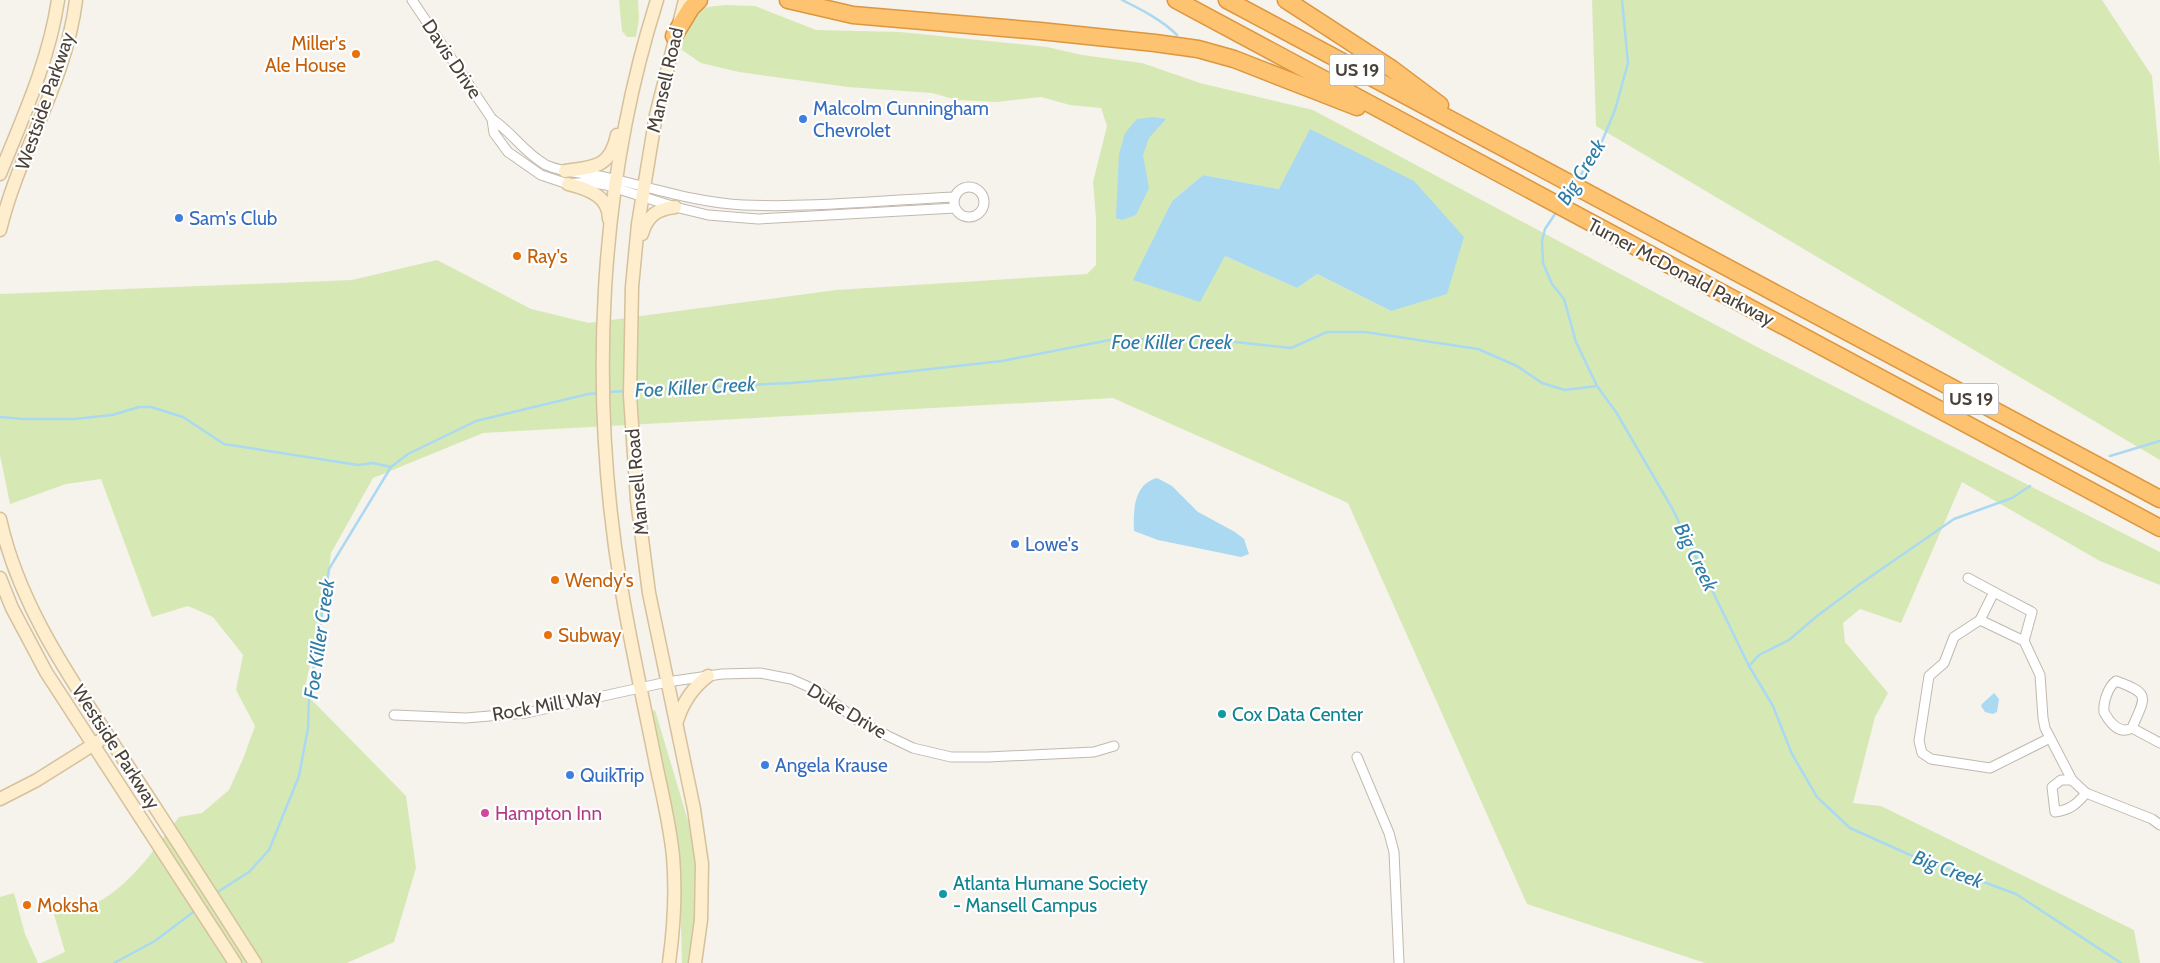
<svg xmlns="http://www.w3.org/2000/svg" width="2160" height="963" viewBox="0 0 2160 963" font-family="Cabin,sans-serif">
	<rect width="100%" height="100%" fill="#f6f2ec"/>
	<g fill="#d6e9b5" fill-rule="evenodd">
		<polygon points="619,0 638,0 639,19 636,37 627,37 622,31"/>
		<polygon points="1592,0 2102,0 2152,76 2160,165 2160,460 1596,126"/>
		<path d="M725,5l30,1 61,24 84,2 147,15 35,8 60,8 58,20 113,27 446,238 401,204v33l-60,-24 -138,-79 -61,141 -41,-14 -17,14 2,19 43,51 -13,24 -22,86 28,3 253,124 6,33h-435l-178,-59 -179,-401 -235,-105 -630,35 -110,45 -42,75 -6,42 -21,97 102,104 10,72 -22,74 -47,21h-306l24,-11 -12,-41c9,0 19,1 28,-2 42,-12 72,-58 98,-92l23,-4 27,-23 14,-31 12,-33 -19,-36 7,-35 -30,-38 -25,-11 -36,11 -51,-138 -35,5 -56,20 -10,-49v-161l352,-14 85,-20 94,49 58,14 247,-33 251,-16 9,-9v-47l-3,-36 14,-56 -6,-18 -31,-3 -29,-8 -44,5 -40,-2 -25,-7 -84,-6 -109,-15 -38,-9 -19,-13c1,-14 6,-35 19,-41 7,-3 17,-3 24,-4zM1203,175l76,14 112,122 -74,-37 -20,14 -72,-32 -91,24 38,-79z"/>
		<polygon points="655,710 691,831 694,850 697,905 690,963 682,963 680,892 651,712"/>
		<polygon points="14,893 25,934 38,963 0,963 0,897"/>
	</g>
	<g fill="#aad9f1">
		<polygon points="1154,117 1166,119 1149,138 1143,155 1149,188 1136,215 1122,220 1116,218 1119,154 1125,133 1137,119"/>
		<polygon points="1310,129 1414,181 1464,237 1447,294 1391,311 1317,274 1297,288 1225,256 1200,302 1133,280 1172,201 1203,175 1279,189"/>
		<path d="M1157,478l15,8 26,26 37,20 9,7 5,15 -8,3 -83,-17 -24,-9c-1,-21 0,-47 23,-53z"/>
		<polygon points="1994,693 1999,699 1997,712 1993,714 1985,712 1981,706 1982,704"/>
	</g>
	<g fill="none" stroke-linecap="round" stroke-linejoin="round">
		<g stroke="#aad9f1" stroke-width="2.5">
			<path d="M1122,0c20,10 40,20 55,35"/>
			<polyline points="1577,181 1603,139 1615,110 1628,63 1622,0"/>
			<polyline points="1563,202 1571,190"/>
			<polyline points="1557,211 1545,229 1542,241 1543,263 1552,284 1564,299 1576,342 1597,386 1616,412 1672,508 1749,666 1773,706 1792,754 1817,797 1850,828 1908,854 2016,894 2121,963"/>
			<polyline points="635,390 791,383 850,378 1002,361 1115,339 1207,339 1291,348 1327,332 1365,332 1478,349 1517,366 1542,383 1565,390 1597,386"/>
			<polyline points="608,392 627,391"/>
			<polyline points="0,417 24,419 75,419 112,415 139,407 151,407 183,417 224,444 358,465 373,463 391,467"/>
			<polyline points="2110,456 2160,441"/>
			<polyline points="1749,666 1759,655 1789,640 1817,616 1860,584 1954,519 2012,498 2030,486"/>
			<polyline points="216,893 249,872 269,850 299,776 308,728 309,697 329,569 391,467 408,454 476,421 588,394 600,393"/>
			<polyline points="114,963 155,941 196,910"/>
		</g>
		<g stroke="#c1b9ae" stroke-width="11">
			<g id="street">
				<path d="M412,0l80,119c20,13 32,34 54,46 20,9 43,8 63,13 44,10 89,25 134,27 70,3 141,-5 212,-8"/>
				<polyline points="492,119 494,133 508,152 541,175 568,184 588,182 606,185 675,207 708,215 758,219 955,208"/>
				<circle cx="969" cy="202" r="15"/>
				<polyline points="1968,578 1994,592 1980,620"/>
				<polyline points="1994,592 2032,612 2024,641"/>
				<path d="M2116,681c36,13 29,16 16,47 -13,7 -22,-5 -28,-16 -1,-10 4,-25 12,-31z"/>
				<polyline points="394,715 466,718 526,713 667,682 722,674 760,673 791,679 818,691 857,720 888,736 913,748 951,757 988,757 1094,752 1114,746"/>
				<polyline points="2132,728 2160,743"/>
				<polyline points="2050,738 1990,768 1931,759 1922,753 1919,741 1929,676 1944,663 1954,637 1980,620 2024,641 2040,675 2043,718 2045,728 2072,780 2086,793 2152,819 2160,825"/>
				<polyline points="1357,757 1389,833 1394,852 1399,963"/>
				<path d="M2072,780h-11l-9,7 3,25c15,-2 22,-8 31,-19"/>
			</g>
		</g>
		<g stroke="#d5c19b" stroke-width="15">
			<g id="secondary">
				<path d="M657,0c-59,186 -68,395 -36,586 10,61 24,122 36,183 6,28 13,57 16,87 3,35 1,71 -4,107"/>
				<polyline points="685,0 656,115 638,224 632,287 630,395 637,500 649,593 694,809 702,864 701,920 695,963"/>
				<path d="M565,171c29,-4 45,-3 52,-36"/>
				<path d="M0,174c23,-57 49,-113 58,-174"/>
				<path d="M568,184c20,5 41,12 41,35"/>
				<path d="M0,230c19,-79 66,-148 76,-230"/>
				<path d="M642,234c5,-18 15,-25 33,-27"/>
				<path d="M0,519c19,87 72,162 120,235 46,69 90,139 135,209"/>
				<polyline points="0,578 12,608 46,672 235,963"/>
				<path d="M677,721c6,-19 15,-33 31,-45"/>
				<polyline points="0,799 37,780 99,741"/>
			</g>
		</g>
		<g stroke="#de963e" stroke-width="19">
			<g id="highway">
				<polyline points="788,0 853,15 1040,31 1155,43 1198,49 1234,59 1357,107"/>
				<polyline points="1176,0 2160,528"/>
				<polyline points="1227,0 2160,499"/>
				<polyline points="1286,0 1392,69 1440,105"/>
				<polyline points="674,36 691,8 699,0"/>
			</g>
		</g>
		<use href="#street" stroke="#fff" stroke-width="9"/>
		<use href="#secondary" stroke="#feeecd" stroke-width="12"/>
		<use href="#highway" stroke="#fdc370" stroke-width="16"/>
	</g>
	<g fill="#e8710a" stroke="#fff" stroke-width="2">
		<circle cx="356" cy="54" r="5"/>
		<circle cx="517" cy="256" r="5"/>
		<circle cx="555" cy="580" r="5"/>
		<circle cx="548" cy="635" r="5"/>
		<circle cx="27" cy="905" r="5"/>
	</g>
	<g fill="#3f7fe0" stroke="#fff" stroke-width="2">
		<circle cx="803" cy="119" r="5"/>
		<circle cx="179" cy="218" r="5"/>
		<circle cx="1015" cy="544" r="5"/>
		<circle cx="765" cy="765" r="5"/>
		<circle cx="570" cy="775" r="5"/>
	</g>
	<g fill="#0f9aa8" stroke="#fff" stroke-width="2">
		<circle cx="1222" cy="714" r="5"/>
		<circle cx="943" cy="894" r="5"/>
	</g>
	<circle fill="#d1479c" stroke="#fff" stroke-width="2" cx="485" cy="813" r="5"/>
	<g text-anchor="middle" dominant-baseline="central" stroke-width="4.5" stroke-linejoin="round" paint-order="stroke">
		<g fill="#fff" stroke="#807b74" stroke-width="1">
			<rect x="1329.5" y="54.5" width="55" height="31" rx="4"/>
			<rect x="1943.5" y="383.5" width="55" height="31" rx="4"/>
		</g>
		<g font-size="18" font-weight="bold" fill="#4a4239">
			<text x="1357" y="70">US 19</text>
			<text x="1971" y="399">US 19</text>
		</g>
		<g font-size="19" fill="#c56008" stroke="#fff" text-anchor="start">
			<text x="346" y="43" text-anchor="end">Miller's<tspan x="346" dy="22">Ale House</tspan></text>
			<text x="527" y="256">Ray's</text>
			<text x="565" y="580">Wendy's</text>
			<text x="558" y="635">Subway</text>
			<text x="37" y="905">Moksha</text>
		</g>
		<g font-size="19" fill="#4a4239" stroke="#fff">
			<text transform="translate(452 59) rotate(56)">Davis Drive</text>
			<text transform="translate(665 80) rotate(-77)">Mansell Road</text>
			<text transform="translate(45 101) rotate(-71)">Westside Parkway</text>
			<text transform="translate(1681 272) rotate(28)">Turner McDonald Parkway</text>
			<text transform="translate(637 482) rotate(-95)">Mansell Road</text>
			<text transform="translate(547 705) rotate(-10)">Rock Mill Way</text>
			<text transform="translate(847 711) rotate(31)">Duke Drive</text>
			<text transform="translate(116 747) rotate(57)">Westside Parkway</text>
		</g>
		<g font-size="19" fill="#366cbe" stroke="#fff" text-anchor="start">
			<text x="813" y="108">Malcolm Cunningham<tspan x="813" dy="22">Chevrolet</tspan></text>
			<text x="189" y="218">Sam's Club</text>
			<text x="1025" y="544">Lowe's</text>
			<text x="775" y="765">Angela Krause</text>
			<text x="580" y="775">QuikTrip</text>
		</g>
		<g font-size="19" fill="#0d838f" stroke="#fff" text-anchor="start">
			<text x="1232" y="714">Cox Data Center</text>
			<text x="953" y="883">Atlanta Humane Society<tspan x="953" dy="22">- Mansell Campus</tspan></text>
		</g>
		<g font-size="19" fill="#b23c85" stroke="#fff" text-anchor="start">
			<text x="495" y="813">Hampton Inn</text>
		</g>
		<g font-size="20" font-style="italic" fill="#2e7da7" stroke="#fff">
			<text transform="translate(1581 172) rotate(-58)">Big Creek</text>
			<text x="1172" y="342">Foe Killer Creek</text>
			<text transform="translate(695 387) rotate(-3)">Foe Killer Creek</text>
			<text transform="translate(1696 557) rotate(64)">Big Creek</text>
			<text transform="translate(319 639) rotate(-82)">Foe Killer Creek</text>
			<text transform="translate(1948 869) rotate(21)">Big Creek</text>
		</g>
	</g>
</svg>
